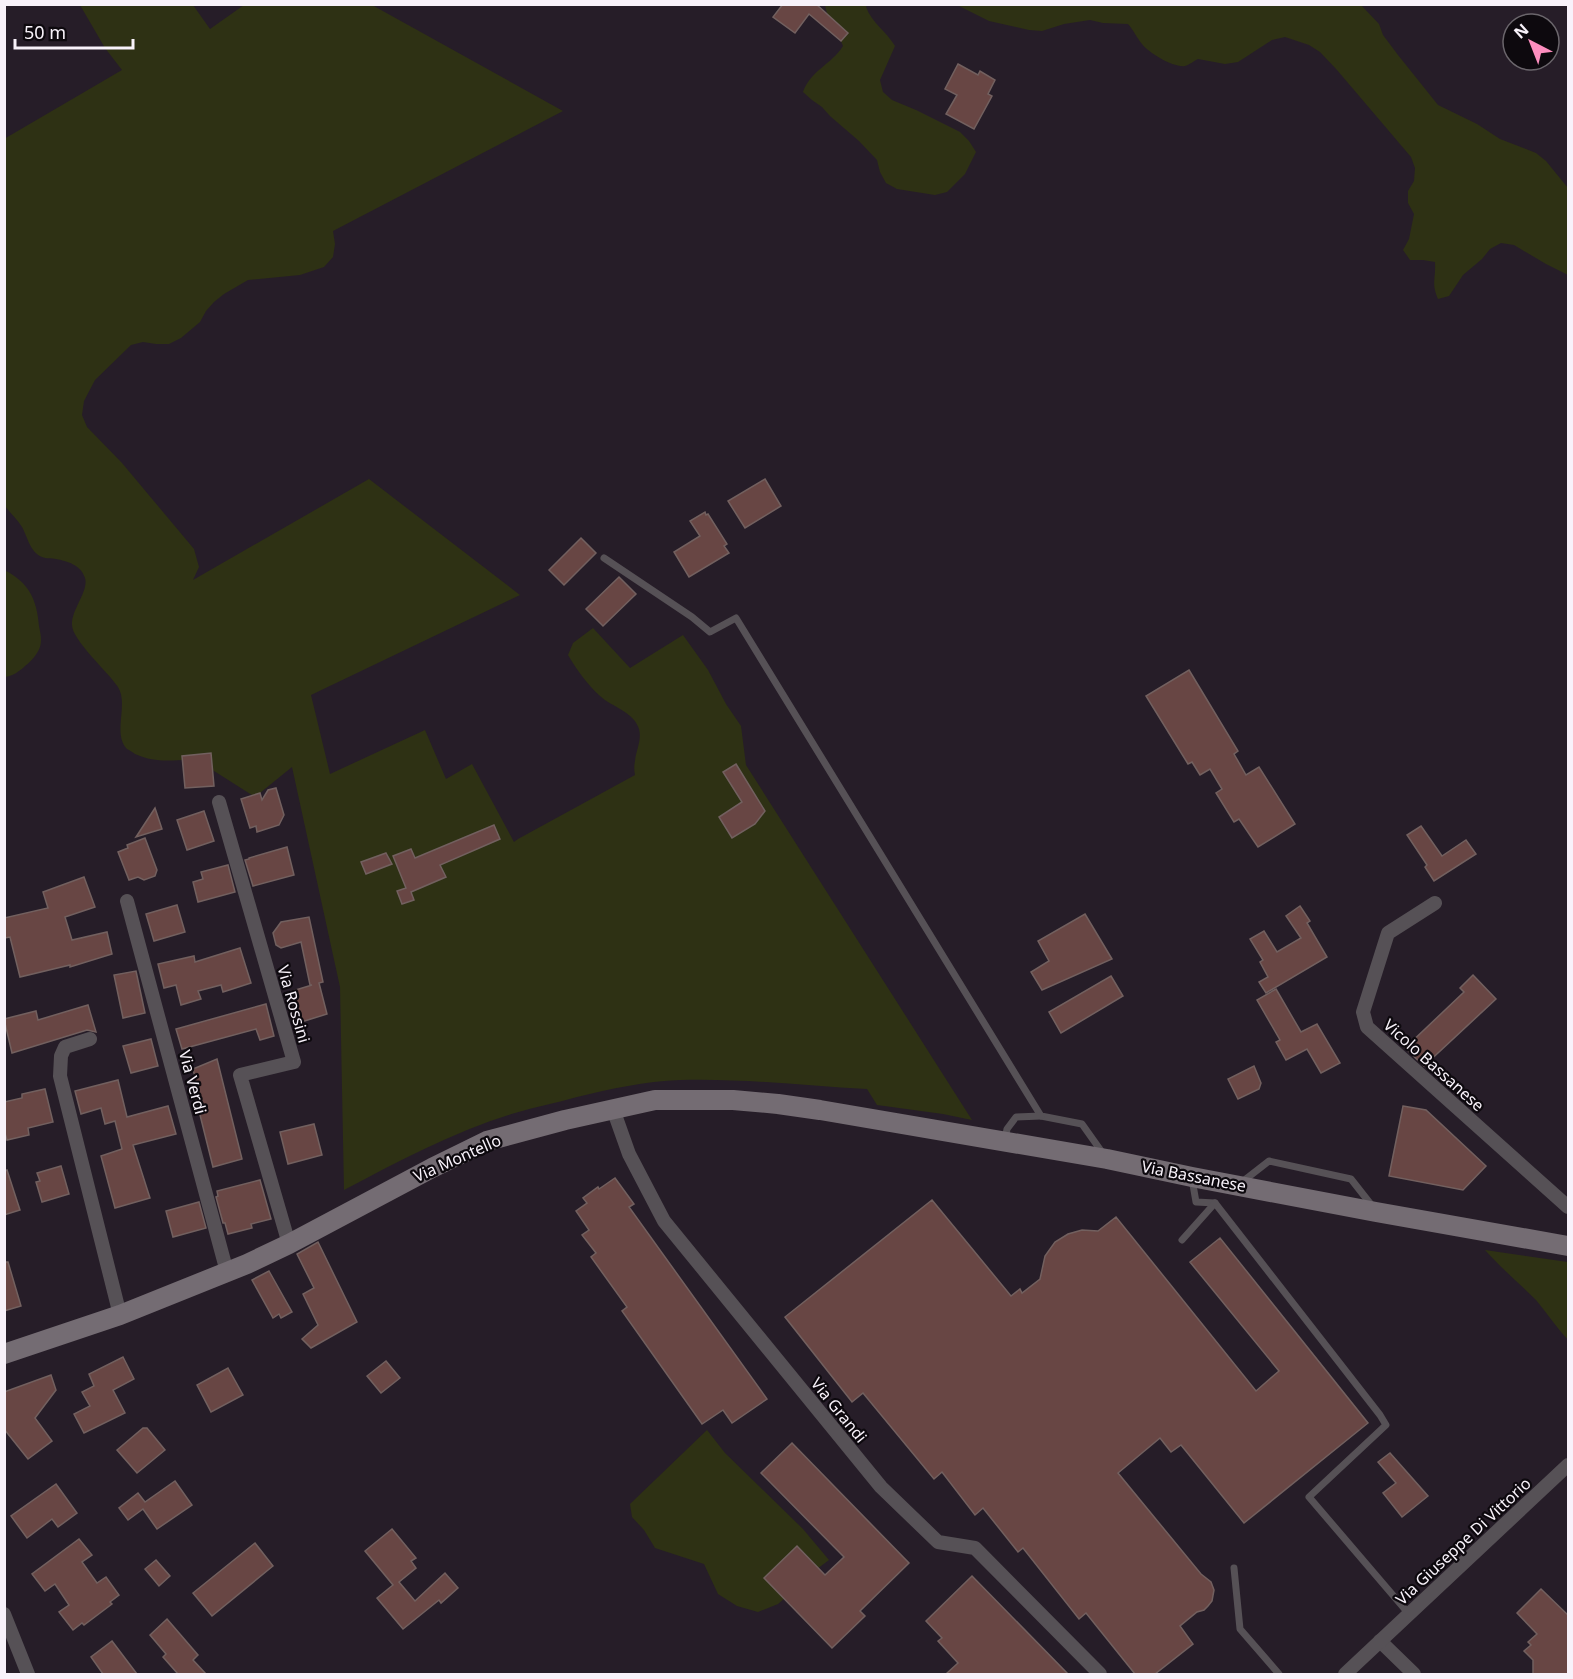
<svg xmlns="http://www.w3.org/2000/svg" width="1573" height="1679" viewBox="0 0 1573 1679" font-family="'Noto Sans',sans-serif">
	<rect width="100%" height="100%" fill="#261d28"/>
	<g fill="#2e3114">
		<path d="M80,5h113l17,24 34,-24h128l191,106 -230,120 2,13 -2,13 -9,10 -24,8 -52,5 -24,14 -10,8 -8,9 -6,11 -19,16 -12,6h-13l-13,-2 -12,3 -36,35 -11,21 -2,14 5,12 35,36 72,86 5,18 -6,13 176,-101 151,116 -209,100 19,79 95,-44 21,49 26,-15 42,78 4,-3 117,-64c-1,-5 -1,-9 0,-14 1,-11 7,-21 4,-32 -5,-17 -27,-22 -39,-33 -12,-11 -24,-27 -32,-41l5,-12 20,-15 37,40 53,-33 25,35 18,34 15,22 5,39 226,355 -29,-6 -66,-9 -10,-16c-62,-3 -124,-11 -187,-9 -35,1 -69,9 -103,17 -21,6 -42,10 -62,16 -60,18 -116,48 -171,77l-4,-203 -48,-220 -37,30 -63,-40 -3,3c-20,0 -34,3 -54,-6 -1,-1 -6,-4 -8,-5 -15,-16 2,-44 -9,-62 -9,-14 -46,-47 -46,-62 -1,-15 17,-34 13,-47 -4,-13 -18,-17 -29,-19 -4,-1 -10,0 -14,-2 -12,-5 -14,-19 -20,-30 -4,-7 -12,-14 -17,-21l-1,-367 118,-69 -17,-22z"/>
		<path d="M825,5h42l-1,2c6,16 20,24 29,39l-15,34 3,12 9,8 24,10 44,22 9,9 7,11 -11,22 -18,18 -12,3 -38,-6 -11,-6 -6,-11 -3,-12 -18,-19 -29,-25 -8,-9 -10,-7 -9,-8c8,-22 28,-27 40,-46 -5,-14 -16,-27 -18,-41z"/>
		<path d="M957,5h404l18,19 4,11 15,20 40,50 39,19 23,15 36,14 10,8 22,27v87l-22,-11 -32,-19 -13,-2 -11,6 -8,10 -19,16 -14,21 -11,3c-7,-16 -2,-20 -3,-37l-12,-2h-13l-7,-10 6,-11 5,-25 -6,-11v-12l6,-10 1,-13 -4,-11 -74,-87 -17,-18 -11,-7 -24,-8 -13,3 -34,22 -13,2 -27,-5c-4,2 -9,6 -13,7 -11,2 -36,-13 -43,-22 -5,-6 -8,-13 -14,-20l-25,-1 -13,-3 -26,4 -22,7 -13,-1 -40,-9z"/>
		<path d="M4,570c25,12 33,30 35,56 2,10 4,18 -2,27 -3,5 -8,10 -12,13 -6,6 -13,10 -20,11z"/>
		<path d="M1485,1250l83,12v78c-12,-13 -21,-27 -32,-40 -17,-17 -35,-32 -51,-50z"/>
		<polygon points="707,1430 725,1453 803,1529 829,1560 809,1575 799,1586 778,1604 758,1612 737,1606 718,1594 704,1564 655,1548 644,1530 632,1517 630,1504"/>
	</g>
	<g fill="#684644" stroke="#72605f" stroke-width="1.5">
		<polygon points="783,4 816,4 848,33 841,41 809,14 795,33 773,17"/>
		<polygon points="958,64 978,75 980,71 995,80 988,94 992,96 974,129 946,114 957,95 945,89"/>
		<polygon points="765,479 781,506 745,528 728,501"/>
		<polygon points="705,512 706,515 708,514 727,544 724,546 729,553 689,577 674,552 700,536 690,521"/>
		<polygon points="581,538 596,553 564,585 549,570"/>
		<polygon points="619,577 636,594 603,626 586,609"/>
		<polygon points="1189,670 1238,751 1234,754 1246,775 1259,767 1295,824 1258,847 1239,819 1234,822 1216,793 1222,789 1210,769 1200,775 1192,762 1188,764 1146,696"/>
		<polygon points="211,753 214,786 185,788 182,756"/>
		<polygon points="736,764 765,811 755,824 732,838 719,817 742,802 723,772"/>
		<polygon points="276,788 284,815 279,825 257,832 256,826 250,828 241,799 260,793 262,800 268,790"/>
		<polygon points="155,808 162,829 136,837"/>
		<polygon points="204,811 214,841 187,850 177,820"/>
		<polygon points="494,825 500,839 440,865 446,877 411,892 414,900 402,904 397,891 406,888 393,856 411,849 415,858"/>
		<polygon points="1421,826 1442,856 1466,840 1476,854 1434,881 1425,867 1427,865 1407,835"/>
		<polygon points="145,838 157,870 155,876 144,880 138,877 129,880 118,852 128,848 127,845"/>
		<polygon points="287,847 294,875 253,886 245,860 249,859 249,858"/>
		<polygon points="386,853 392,864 366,874 361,862"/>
		<polygon points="228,865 235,892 198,902 193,882 203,879 201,872"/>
		<polygon points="84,877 95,907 65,917 72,940 107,932 112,954 70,967 70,965 20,977 10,937 4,938 4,918 48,908 43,892"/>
		<polygon points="177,905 185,932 154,941 146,914"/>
		<polygon points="1300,906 1310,921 1307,923 1327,957 1266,993 1259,982 1268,977 1260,962 1263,960 1250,939 1264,931 1277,952 1301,938 1286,916"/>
		<polygon points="1085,914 1112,959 1042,990 1031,972 1049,961 1038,941"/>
		<polygon points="309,917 323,982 319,983 327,1014 298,1023 289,992 312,985 310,985 301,942 281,948 276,945 273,933 281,922"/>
		<polygon points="240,948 251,983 223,992 221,985 198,991 201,999 181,1005 176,985 164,988 158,964 194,956 195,962"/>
		<polygon points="136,971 145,1013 123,1018 114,975"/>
		<polygon points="1473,975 1496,999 1424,1066 1405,1048 1464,992 1460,988"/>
		<polygon points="1111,976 1123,996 1061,1033 1049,1012"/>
		<polygon points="1276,989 1301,1032 1317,1024 1340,1063 1321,1073 1307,1049 1286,1060 1276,1042 1280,1040 1257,1000"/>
		<polygon points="266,1004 274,1036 260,1040 256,1029 182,1049 176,1029"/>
		<polygon points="88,1005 96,1032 87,1030 12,1053 4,1019 36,1011 38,1020"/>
		<polygon points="151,1039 158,1066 131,1073 123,1046"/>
		<polygon points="217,1059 242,1159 213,1167 191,1079 195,1077 193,1069"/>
		<polygon points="1254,1066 1261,1083 1259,1089 1238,1099 1228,1079"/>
		<polygon points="118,1080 127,1117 168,1106 176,1134 133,1145 150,1198 115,1208 101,1156 122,1149 115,1121 105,1124 101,1108 81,1114 75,1091"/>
		<polygon points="45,1089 53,1122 28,1128 29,1135 7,1140 4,1130 4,1102 22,1098 22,1094"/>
		<polygon points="1403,1106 1426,1110 1486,1166 1463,1190 1389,1176"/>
		<polygon points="314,1124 322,1155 288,1164 280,1132"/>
		<polygon points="61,1166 69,1194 42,1202 36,1182 40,1181 37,1173"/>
		<polygon points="7,1170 20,1210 4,1215 4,1171"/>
		<polygon points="615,1178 634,1204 629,1207 767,1399 732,1423 723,1410 702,1424 622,1311 627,1307 591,1257 596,1253 582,1235 589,1230 576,1211 587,1203 583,1198 598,1187 599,1189"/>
		<polygon points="260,1180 271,1219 251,1224 252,1228 228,1234 225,1223 223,1223 216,1197 218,1196 217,1191"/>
		<polygon points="932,1200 1011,1296 1020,1289 1022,1293 1040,1279 1045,1256 1055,1242 1068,1234 1082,1230 1098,1231 1116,1217 1256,1391 1279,1371 1190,1262 1220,1238 1368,1423 1244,1523 1181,1445 1171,1452 1160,1438 1118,1473 1201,1574 1211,1582 1214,1590 1212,1601 1208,1606 1204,1610 1197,1612 1180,1626 1193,1644 1155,1674 1135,1674 1086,1613 1079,1619 1023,1548 1018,1552 983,1508 975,1515 942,1472 934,1479 863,1393 852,1402 785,1317"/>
		<polygon points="199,1202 206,1228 173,1237 166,1211"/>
		<polygon points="318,1242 357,1322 311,1348 302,1339 318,1325 303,1294 314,1288 297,1254"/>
		<polygon points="4,1262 8,1262 21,1306 4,1311"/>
		<polygon points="269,1271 292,1312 281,1318 279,1314 273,1318 252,1280"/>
		<polygon points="123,1357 134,1379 113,1390 125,1413 84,1433 74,1414 90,1406 82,1392 94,1386 89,1374"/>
		<polygon points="386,1361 400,1378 381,1393 367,1376"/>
		<polygon points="228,1368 243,1395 211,1412 197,1385"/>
		<polygon points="51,1375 56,1390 35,1418 52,1441 28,1459 4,1429 4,1392"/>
		<polygon points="143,1428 147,1428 165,1450 137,1473 117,1450"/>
		<polygon points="792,1443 909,1563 860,1611 865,1616 832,1648 764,1578 797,1546 825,1575 844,1557 761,1473"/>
		<polygon points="1390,1453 1428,1496 1402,1517 1383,1493 1396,1483 1378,1462"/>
		<polygon points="175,1481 192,1505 157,1529 143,1509 128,1520 119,1508 138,1493 145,1502"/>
		<polygon points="56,1484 77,1513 58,1527 52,1519 27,1538 11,1516"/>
		<polygon points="392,1529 416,1558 411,1561 416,1568 399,1582 415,1601 445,1573 458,1588 441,1603 439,1600 403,1629 377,1598 393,1585 365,1551"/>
		<polygon points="79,1539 92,1555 82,1562 97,1583 106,1577 119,1595 110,1602 112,1604 84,1625 82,1623 73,1630 59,1612 69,1605 55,1584 45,1591 32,1574"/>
		<polygon points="255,1543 273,1566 212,1616 193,1593"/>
		<polygon points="156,1560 170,1576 159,1586 145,1569"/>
		<polygon points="972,1576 1068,1674 946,1674 958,1663 938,1641 942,1638 926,1621"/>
		<polygon points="1541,1589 1569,1616 1569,1674 1533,1674 1533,1660 1524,1651 1531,1645 1528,1642 1537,1634 1517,1613"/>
		<polygon points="167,1619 198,1655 193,1660 206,1674 178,1674 163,1657 166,1654 150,1635"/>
		<polygon points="112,1641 137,1674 103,1674 91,1657"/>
	</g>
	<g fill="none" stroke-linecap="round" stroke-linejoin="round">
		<g stroke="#565156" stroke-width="7">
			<polyline points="604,558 692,617 710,632 736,618 1041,1116 1082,1124 1104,1155"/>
			<polyline points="1005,1140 1007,1129 1016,1117 1041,1116"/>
			<polyline points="1192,1179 1196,1202 1215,1203"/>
			<polyline points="1242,1182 1269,1161 1351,1179 1373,1207"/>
			<polyline points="1182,1240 1215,1203 1380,1415 1386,1425 1309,1497 1409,1614"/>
			<polyline points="1234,1568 1240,1629 1279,1674"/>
		</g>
		<g stroke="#565156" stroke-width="14">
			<polyline points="219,802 294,1062 240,1075 289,1244"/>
			<polyline points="127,901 227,1272"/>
			<polyline points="1435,903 1388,933 1363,1012 1367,1027 1568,1207"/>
			<polyline points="90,1039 65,1047 61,1056 60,1076 120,1315"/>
			<polyline points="613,1109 629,1154 664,1221 881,1487 938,1542 975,1548 1100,1674"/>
			<polyline points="4,1614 28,1674"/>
			<polyline points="1380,1641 1414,1674"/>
			<polyline points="1345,1674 1568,1465"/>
		</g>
		<polyline stroke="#746c73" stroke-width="20" points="4,1354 120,1315 247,1264 289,1244 432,1168 487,1141 565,1120 655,1100 733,1100 778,1104 820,1110 1107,1159 1192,1177 1376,1212 1568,1246"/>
	</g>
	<g text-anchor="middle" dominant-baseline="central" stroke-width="4.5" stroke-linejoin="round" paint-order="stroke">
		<g font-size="16" fill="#f8f2fa" stroke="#0d090e">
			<text transform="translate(294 1004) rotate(74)">Via Rossini</text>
			<text transform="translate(1434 1065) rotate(42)">Vicolo Bassanese</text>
			<text transform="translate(193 1082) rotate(75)">Via Verdi</text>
			<text transform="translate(457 1158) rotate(-24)">Via Montello</text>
			<text transform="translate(1194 1176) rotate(11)">Via Bassanese</text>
			<text transform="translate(839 1410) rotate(51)">Via Grandi</text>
			<text transform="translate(1463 1541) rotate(-43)">Via Giuseppe Di Vittorio</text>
		</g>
	</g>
	<rect width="1573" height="1679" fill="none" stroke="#f8f2fa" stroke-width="12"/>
	<g transform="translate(1531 42) rotate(318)"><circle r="28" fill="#0d090e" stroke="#6b666c" stroke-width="1.5"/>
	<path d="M0-4.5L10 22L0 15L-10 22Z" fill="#fd8ebf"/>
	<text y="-9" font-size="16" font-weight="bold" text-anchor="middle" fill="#f8f2fa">N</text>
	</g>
	<path d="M15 39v9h118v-9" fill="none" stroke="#f8f2fa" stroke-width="3"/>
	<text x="24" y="39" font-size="18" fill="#f8f2fa" stroke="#0d090e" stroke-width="4.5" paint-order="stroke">50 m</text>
</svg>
